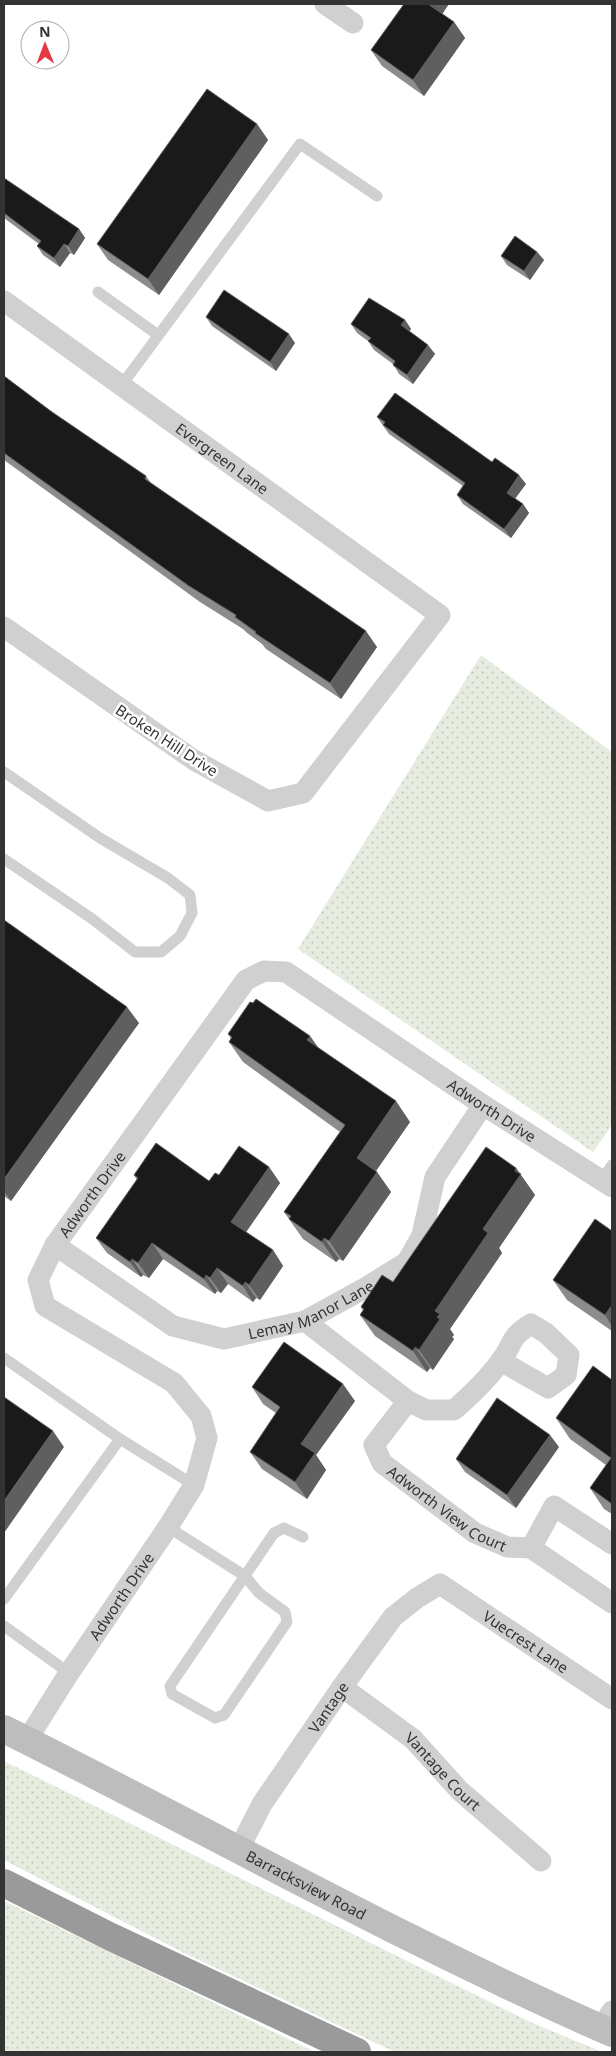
<svg xmlns="http://www.w3.org/2000/svg" width="616" height="2056" viewBox="0 0 616 2056" font-family="'Noto Sans',sans-serif">
	<defs>
		<pattern id="grass-dots" width="8" height="8" patternUnits="userSpaceOnUse" patternTransform="scale(1.25)"><rect width="8" height="8" fill="#e6ecdf"/><path d="M2 2h.1M6 6h.1" fill="none" stroke="#c6cbc0" stroke-width="1.8" stroke-linecap="round"/></pattern>
	</defs>
	<rect width="100%" height="100%" fill="#fff"/>
	<g fill="url(#grass-dots)">
		<polygon points="481,655 612,752 612,1125 593,1152 298,949"/>
		<polygon points="4,1761 528,2021 602,2052 395,2052 180,1951 4,1860"/>
		<polygon points="4,1901 315,2052 4,2052"/>
	</g>
	<g fill="none" stroke-linecap="round" stroke-linejoin="round">
		<g stroke="#d0d0d0" stroke-width="11">
			<polyline points="98,292 158,335"/>
			<polyline points="121,386 300,144 377,196"/>
			<polyline points="4,772 100,838 168,878 190,895 192,913 180,936 161,952 135,952 91,918 4,859"/>
			<polyline points="602,1180 612,1165"/>
			<polyline points="4,1358 120,1439 194,1485"/>
			<polyline points="168,1527 245,1576 259,1593 285,1612 287,1622 224,1715 215,1718 172,1694 170,1686 274,1533 284,1528 303,1537"/>
			<polyline points="4,1599 120,1439"/>
			<polyline points="4,1626 69,1673"/>
		</g>
		<g stroke="#d0d0d0" stroke-width="21">
			<polyline points="325,4 353,23"/>
			<path id="s1" d="M4,301l436,314 -137,178 -35,8 -74,-41 -190,-133"/>
			<path id="s2" d="M55,1245l118,81 51,13 81,-18 60,-33 42,-26 15,-27 13,-58 48,-72"/>
			<path d="M305,1321l103,80 18,9h28c17,-15 33,-30 46,-48 15,-19 7,-23 31,-38l15,9 23,22 -3,20 -18,13 -47,-27"/>
			<path id="s3" d="M408,1401l-34,44 8,18 93,70 32,14 24,1 81,55"/>
			<polyline points="531,1548 554,1506 612,1544"/>
			<path id="s4" d="M342,1687l71,52 47,52 81,70"/>
			<path id="s5" d="M27,1740l42,-67 99,-146 26,-42 13,-47 -6,-22 -27,-33 -129,-77 -7,-26 17,-35 191,-265 18,-9 22,1 197,133 129,82"/>
			<path id="s6" d="M238,1851l24,-47 80,-117 51,-70 24,-19 23,-14 172,115"/>
			<polyline points="601,2028 612,2011"/>
		</g>
		<path stroke="#bdbdbd" stroke-width="28" id="s7" d="M4,1729c203,101 400,213 608,304"/>
		<polyline stroke="#9a9a9a" stroke-width="28" points="4,1883 111,1937 357,2052"/>
	</g>
	<g fill="#8c8c8c">
		<polygon points="442,14 454,22 465,38 424,96 382,66 371,50"/>
		<polygon points="257,124 268,140 159,295 108,260 97,244"/>
		<polygon points="4,178 79,229 85,238 74,255 70,253 60,267 43,255 37,246 39,244 4,218"/>
		<polygon points="537,252 544,260 530,280 507,265 501,256"/>
		<polygon points="206,317 295,343 276,371 212,326"/>
		<polygon points="405,320 411,329 409,331 435,354 413,384 399,374 393,364 374,350 368,341 357,333 351,324"/>
		<polygon points="4,376 52,412 146,476 151,483 377,647 341,699 266,649 262,644 246,632 243,629 200,602 4,460"/>
		<polygon points="377,417 492,462 526,484 515,499 523,504 529,513 511,538 463,504 457,495 463,486 389,434"/>
		<polygon points="4,920 139,1023 11,1201 4,1196"/>
		<polygon points="228,1034 310,1036 319,1049 410,1122 376,1171 391,1192 343,1261 339,1259 336,1262 303,1239 284,1212 340,1132 243,1062 229,1042 231,1039"/>
		<polygon points="269,1167 280,1183 246,1232 273,1250 283,1266 260,1300 256,1298 253,1302 228,1284 221,1293 217,1291 215,1294 163,1259 149,1278 143,1275 141,1277 107,1253 96,1238 137,1180 134,1175 209,1181 219,1175"/>
		<polygon points="516,1168 535,1195 499,1248 502,1253 450,1329 454,1335 452,1337 454,1339 433,1370 430,1368 427,1372 375,1336 360,1315 363,1311 361,1307 393,1282"/>
		<polygon points="612,1231 612,1331 567,1300 553,1280"/>
		<polygon points="612,1380 612,1514 604,1509 590,1488 606,1465 570,1439 556,1418"/>
		<polygon points="252,1387 355,1401 316,1455 326,1470 307,1499 262,1469 250,1452 276,1413 263,1404"/>
		<polygon points="559,1447 516,1508 465,1472 456,1459"/>
	</g>
	<g fill="#5f5f5f">
		<polygon points="428,4 449,4 439,19"/>
		<polygon points="454,22 465,38 424,96 413,80"/>
		<polygon points="257,124 268,140 159,295 148,279"/>
		<polygon points="79,229 85,238 74,255 68,246"/>
		<polygon points="64,244 70,253 60,267 54,258"/>
		<polygon points="537,252 544,260 530,280 524,271"/>
		<polygon points="405,320 411,329 407,334 401,325"/>
		<polygon points="289,334 295,343 276,371 270,362"/>
		<polygon points="428,345 435,354 413,384 407,375"/>
		<polygon points="519,475 526,484 513,501 507,493"/>
		<polygon points="523,504 529,513 511,538 504,529"/>
		<polygon points="366,631 377,647 341,699 330,683"/>
		<polygon points="127,1007 139,1023 11,1201 4,1191 4,1179"/>
		<polygon points="310,1036 324,1056 307,1040"/>
		<polygon points="396,1101 410,1122 371,1178 357,1158"/>
		<polygon points="269,1167 280,1183 242,1238 231,1222"/>
		<polygon points="516,1168 535,1195 499,1248 502,1253 450,1329 454,1335 452,1337 454,1339 433,1370 419,1350 435,1311 483,1229"/>
		<polygon points="377,1172 391,1192 343,1261 329,1241"/>
		<polygon points="324,1238 339,1259 336,1262 322,1242"/>
		<polygon points="152,1243 163,1259 149,1278 138,1263"/>
		<polygon points="273,1250 283,1266 260,1300 249,1285"/>
		<polygon points="132,1259 143,1275 141,1277 130,1262"/>
		<polygon points="217,1268 228,1284 221,1293 210,1278"/>
		<polygon points="206,1275 217,1291 215,1294 204,1279"/>
		<polygon points="245,1282 256,1298 253,1302 243,1286"/>
		<polygon points="612,1305 612,1326 605,1315"/>
		<polygon points="415,1347 430,1368 427,1372 413,1351"/>
		<polygon points="343,1384 355,1401 316,1455 326,1470 307,1499 295,1482 301,1444"/>
		<polygon points="53,1431 64,1447 4,1533 4,1501"/>
		<polygon points="550,1435 559,1447 516,1508 507,1495"/>
	</g>
	<g fill="#1a1a1a" stroke="#5f5f5f">
		<polygon points="404,4 428,4 454,22 413,80 371,50"/>
		<polygon points="207,89 257,124 148,279 97,244"/>
		<polygon points="4,178 79,229 68,246 64,244 54,258 37,246 41,241 4,213"/>
		<polygon points="515,236 537,252 524,271 501,256"/>
		<polygon points="224,290 289,334 270,362 206,317"/>
		<polygon points="369,298 405,320 401,325 428,345 407,375 393,365 395,361 368,341 371,338 351,324"/>
		<polygon points="4,376 52,412 146,476 145,479 366,631 330,683 255,633 256,632 235,617 236,615 189,586 4,453"/>
		<polygon points="395,393 492,462 495,458 519,475 507,493 523,504 504,529 457,495 465,483 383,425 385,422 377,417"/>
		<polygon points="4,920 127,1007 4,1179"/>
		<polygon points="256,999 310,1036 307,1040 396,1101 357,1158 377,1172 329,1241 324,1238 322,1242 289,1219 291,1216 284,1212 345,1125 229,1042 232,1037 228,1034 250,1002 253,1003"/>
		<polygon points="156,1143 209,1181 215,1173 219,1175 239,1146 269,1167 231,1222 273,1250 249,1285 245,1282 243,1286 217,1268 210,1278 206,1275 204,1279 152,1243 138,1263 132,1259 130,1262 96,1238 138,1178 134,1175"/>
		<polygon points="486,1147 516,1168 515,1171 521,1174 483,1229 488,1233 435,1311 440,1314 437,1317 440,1319 419,1350 415,1347 413,1351 360,1315 364,1309 361,1307 382,1275 393,1282"/>
		<polygon points="595,1219 612,1231 612,1305 605,1315 553,1280"/>
		<polygon points="284,1342 343,1384 301,1444 315,1453 295,1482 250,1452 280,1407 252,1387"/>
		<polygon points="593,1366 612,1380 612,1504 590,1488 611,1458 556,1418"/>
		<polygon points="4,1397 53,1431 4,1501"/>
		<polygon points="497,1398 550,1435 507,1495 456,1459"/>
	</g>
	<g text-anchor="middle" dominant-baseline="central" stroke-width="5" stroke-linejoin="round" paint-order="stroke">
		<g font-size="15" fill="#333" stroke="#fff">
			<text stroke="none"><textPath href="#s1" startOffset="269">Evergreen Lane</textPath></text>
			<text transform="translate(167 740) rotate(33)">Broken Hill Drive</text>
			<text stroke="none"><textPath href="#s5" startOffset="1252">Adworth Drive</textPath></text>
			<text stroke="none"><textPath href="#s5" startOffset="698">Adworth Drive</textPath></text>
			<text stroke="none"><textPath href="#s2" startOffset="288">Lemay Manor Lane</textPath></text>
			<text stroke="none"><textPath href="#s3" startOffset="155">Adworth View Court</textPath></text>
			<text stroke="none"><textPath href="#s5" startOffset="172">Adworth Drive</textPath></text>
			<text stroke="none"><textPath href="#s6" startOffset="442">Vuecrest Lane</textPath></text>
			<text stroke="none"><textPath href="#s6" startOffset="170">Vantage</textPath></text>
			<text stroke="none"><textPath href="#s4" startOffset="132">Vantage Court</textPath></text>
			<text stroke="none"><textPath href="#s7" startOffset="340">Barracksview Road</textPath></text>
		</g>
	</g>
	<rect width="616" height="2056" fill="none" stroke="#333333" stroke-width="10"/>
	<g transform="translate(45 45) rotate(359)"><circle r="24" fill="#ffffff" stroke="#adadad"/>
	<path d="M0-4L9 19L0 12L-9 19Z" fill="#e63946"/>
	<text y="-8" font-size="14" font-weight="bold" text-anchor="middle" fill="#333333">N</text>
	</g>
</svg>
